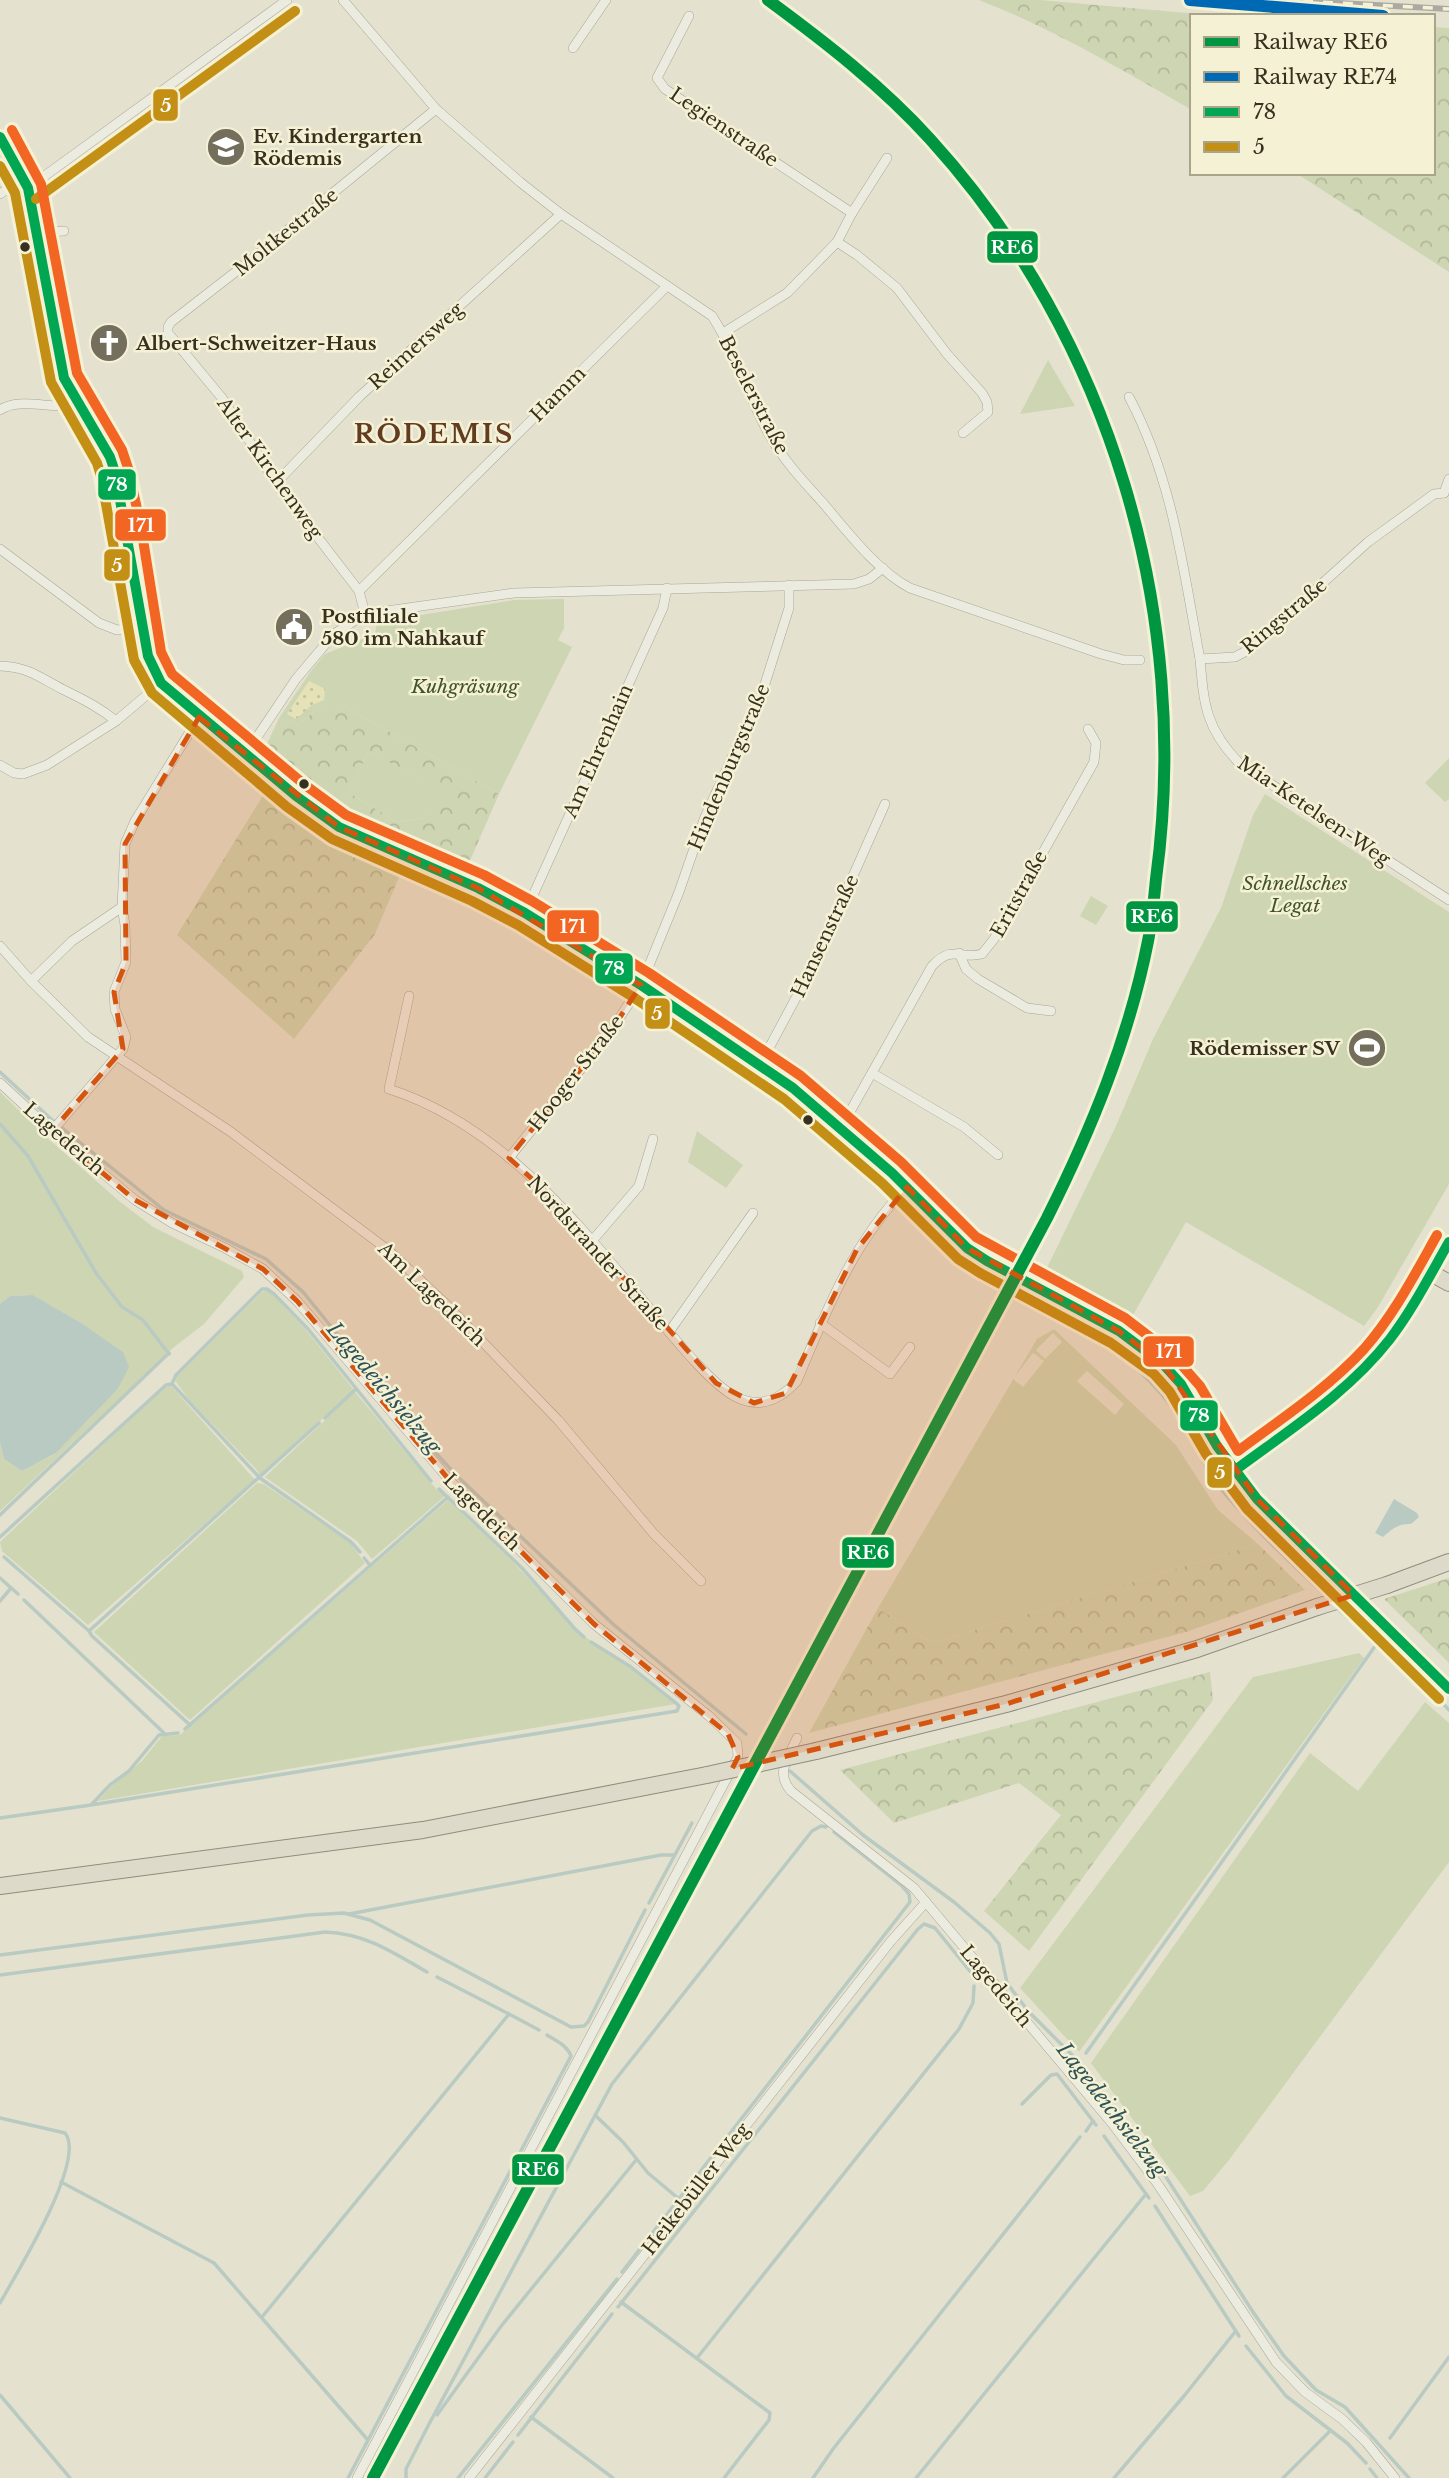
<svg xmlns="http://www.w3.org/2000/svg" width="1449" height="2478" viewBox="0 0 1449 2478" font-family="'Libre Baskerville',serif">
	<defs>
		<pattern id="forest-crowns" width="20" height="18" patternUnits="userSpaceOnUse" patternTransform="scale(1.75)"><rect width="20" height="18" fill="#ced5b2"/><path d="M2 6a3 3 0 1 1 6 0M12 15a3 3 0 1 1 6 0" fill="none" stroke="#b2b799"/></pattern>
		<pattern id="sand-dots" width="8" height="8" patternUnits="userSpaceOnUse" patternTransform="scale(1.75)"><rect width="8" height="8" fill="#e6e2b7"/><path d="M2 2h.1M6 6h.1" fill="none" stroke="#c6c29d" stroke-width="1.8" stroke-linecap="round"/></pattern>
	</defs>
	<rect width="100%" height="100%" fill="#e4e2cf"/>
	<g fill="#ced5b2" fill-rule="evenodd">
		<polygon points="1048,360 1075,406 1020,414"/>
		<polygon points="564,599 564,628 558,640 572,647 499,794 342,705 322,705 298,725 279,718 311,671 325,654 375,634 377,622 514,600"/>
		<polygon points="368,751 445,792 425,818 397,822 349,793"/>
		<polygon points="1449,758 1449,799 1445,802 1425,783"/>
		<polygon points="1265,794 1449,912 1449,1184 1378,1307 1364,1326 1186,1222 1129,1322 1043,1276 1116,1126 1153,1039 1221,908 1253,815"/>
		<polygon points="1091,896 1108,906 1096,925 1080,916"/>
		<polygon points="0,1092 45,1136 119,1201 153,1227 242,1271 244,1277 204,1324 174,1347 0,1511 0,1442 4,1459 22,1471 55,1454 117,1390 123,1352 83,1324 33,1295 10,1296 0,1304"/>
		<polygon points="697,1131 743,1165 726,1188 688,1162"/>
		<polygon points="268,1290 306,1330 354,1390 260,1476 257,1470 190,1401 176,1382 177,1376 262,1292"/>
		<path d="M1054,1329l122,116 42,65 40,34 -326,99 -54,-35 159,-269zM1053,1333l9,9 -17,17 -9,-9zM1033,1353l11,8 -21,26 -10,-8zM1087,1371l37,33 -9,11 -38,-34z"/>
		<polygon points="171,1386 255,1480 88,1625 2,1551 0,1542 165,1387"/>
		<polygon points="355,1392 437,1490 445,1496 372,1559 357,1541 265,1477"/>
		<polygon points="257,1483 264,1484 350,1543 365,1563 190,1720 94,1632"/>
		<polygon points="448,1500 514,1563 575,1630 629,1667 676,1704 98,1801 111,1787 142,1761 162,1736 180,1735"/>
		<polygon points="1359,1653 1364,1658 1079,2052 1020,1988 1253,1677"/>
		<polygon points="1425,1702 1449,1723 1449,1862 1229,2160 1203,2191 1190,2196 1091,2063 1310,1753 1358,1791"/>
	</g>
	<g fill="url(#forest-crowns)" fill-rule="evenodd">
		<path d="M979,0h61l181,16h-29v94c-70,-40 -138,-81 -213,-110z"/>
		<polygon points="1433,27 1449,28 1449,272 1296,173 1433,173"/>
		<path d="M322,705h20l157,89 -34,78 -136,-66 -56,-38 -7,-22 13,-28 19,7zM368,751l76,41 -19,26 -28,4 -48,-29z"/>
		<polygon points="267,789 319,827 403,868 375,934 294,1039 177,935"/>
		<polygon points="1258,1544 1305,1590 1186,1632 809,1733 878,1608 932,1643"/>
		<polygon points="1449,1578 1449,1663 1384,1599"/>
		<polygon points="1210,1672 1213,1700 1029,1951 984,1911 1061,1815 1019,1783 894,1823 840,1770"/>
	</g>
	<polygon fill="url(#sand-dots)" points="309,681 325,689 324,700 312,705 296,719 287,714"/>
	<g fill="#b9cac3">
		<polygon points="33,1295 83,1324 123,1352 129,1367 117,1390 56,1453 22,1471 4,1459 0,1442 0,1304 10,1296"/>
		<path d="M1394,1499l23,14 2,4 -8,7c-12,-1 -19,5 -28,13l-8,-4z"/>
	</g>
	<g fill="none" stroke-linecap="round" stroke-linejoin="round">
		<g stroke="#b9cac3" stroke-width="3.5">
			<polyline points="0,1072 51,1119 164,1210 266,1259 303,1292 421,1437 456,1475 614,1625 746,1734"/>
			<polyline points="0,1124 28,1156 96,1273 122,1307 143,1320 169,1354"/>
			<path d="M1081,1327c39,25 76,54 100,94 14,23 24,48 41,69 32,39 69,73 105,107"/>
			<polyline points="172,1384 260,1478 351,1542 360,1552"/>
			<polyline points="325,1418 355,1390"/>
			<polyline points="439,1489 522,1568 575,1629 584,1637"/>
			<polyline points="0,1515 169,1353"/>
			<polyline points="0,1537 166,1385 172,1384 176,1375 262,1289 267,1289 274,1294 308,1329 431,1481"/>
			<polyline points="4,1557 89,1631 92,1636 190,1725"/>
			<polyline points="364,1558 369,1564"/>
			<polyline points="0,1578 18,1594"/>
			<polyline points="24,1600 164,1733"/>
			<polyline points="0,1601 11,1588"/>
			<polyline points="1337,1608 1349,1619"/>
			<polyline points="89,1631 319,1423"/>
			<polyline points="1373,1638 1418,1677"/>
			<polyline points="1431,1690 1449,1710"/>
			<polyline points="185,1729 448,1497"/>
			<polyline points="790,1771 863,1835 954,1902 990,1933 999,1944 1007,1983 1028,2011 1079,2062 1166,2177 1253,2312 1284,2356 1316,2390 1345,2407 1409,2478"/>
			<polyline points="92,1804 110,1785 129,1771 159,1735 178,1733"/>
			<polyline points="0,1818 91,1805 677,1711 679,1706 676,1703 631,1667 591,1642"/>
			<polyline points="649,1903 692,1823"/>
			<polyline points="349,1914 661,1855 674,1855"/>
			<polyline points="0,1955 308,1915 344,1913 370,1920 571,2027 584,2026 588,2022 645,1910"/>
			<path d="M0,1975l325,-43c42,2 67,20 102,40"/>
			<polyline points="437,1977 509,2014"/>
			<polyline points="1086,2053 1378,1642"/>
			<polyline points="1022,2104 1051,2075 1057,2074 1096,2125"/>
			<polyline points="595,2115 623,2142 648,2173 679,2199"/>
			<path d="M0,2118l65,15c22,27 -49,141 -65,170"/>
			<polyline points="1086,2131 1093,2121"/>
			<polyline points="1104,2136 1149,2198"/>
			<polyline points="61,2182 214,2263 367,2439"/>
			<polyline points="1155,2206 1239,2336"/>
			<polyline points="622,2272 910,1902 909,1894 902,1886 834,1832"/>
			<polyline points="621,2302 770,2413 769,2420 724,2478"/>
			<polyline points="618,2307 918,1929 924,1924 935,1928 973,1975"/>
			<polyline points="262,2317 509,2014 539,2030"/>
			<polyline points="1246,2346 1286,2396 1347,2443 1366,2463"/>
			<polyline points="697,2358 959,2029 973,2003 974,1986"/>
			<polyline points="0,2395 70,2478"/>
			<polyline points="437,2415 502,2325 636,2160"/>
			<polyline points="531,2417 613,2478"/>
			<polyline points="518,2435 612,2314"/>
			<polyline points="1390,2438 1449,2357"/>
			<polyline points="1370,2469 1377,2478"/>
			<path d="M348,2478l223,-422c-4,-11 -15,-15 -24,-21"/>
			<polyline points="406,2478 406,2469 428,2426 612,2084 812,1831 821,1826 826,1827"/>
			<polyline points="458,2478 617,2279"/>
			<polyline points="485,2478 513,2442"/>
			<polyline points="813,2478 833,2449 1080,2137"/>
			<polyline points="916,2478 1146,2194"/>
			<polyline points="1114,2478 1184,2396 1235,2332"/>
			<polyline points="1283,2478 1330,2431"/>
		</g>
		<g stroke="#a9a697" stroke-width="10">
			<g id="minor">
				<path d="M343,0l93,109 84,73 41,32 151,102c24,37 36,81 58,120 14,25 34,46 53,67 24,28 54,68 87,85l191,66 23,6h16"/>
				<polyline points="689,16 657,78 665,89 852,213"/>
				<polyline points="573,48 606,0"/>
				<path d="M0,137l28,51 36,190 46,79 5,15 12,57 21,127 13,27 38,34 97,79 43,31 139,61 47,25 116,72 152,103 99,85 75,75 20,13c60,32 153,69 194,123 20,27 34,59 53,87"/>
				<polyline points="28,188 287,0"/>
				<polyline points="0,194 24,177"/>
				<polyline points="36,233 64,231"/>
				<polyline points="837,242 857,255 897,288 947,354 982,393 987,402 988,412 963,433"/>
				<polyline points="723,333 787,293 837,242 852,213 887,158"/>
				<path d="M1129,397c44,83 54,171 71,262l35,-2 15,-8 118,-107 66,-48 10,-1"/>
				<path d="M0,410c19,-14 55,1 77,-6"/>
				<polyline points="276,483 360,396 561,214"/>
				<polyline points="1444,493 1449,479"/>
				<polyline points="0,549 99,623 117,630 142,628"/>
				<polyline points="359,591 667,286"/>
				<polyline points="365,614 359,591 276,483 222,398 168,333 168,327 171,322 247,263 436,109"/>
				<path d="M1200,659c4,47 6,70 40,105l209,136"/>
				<path d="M0,666c28,1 39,11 62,23 20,10 37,18 54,32"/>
				<polyline points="245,755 296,679 334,634 365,614 514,593 854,584 869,579 883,568"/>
				<polyline points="0,765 14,773 23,774 47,765 116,721 161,683"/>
				<polyline points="525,913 663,608 667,588"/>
				<polyline points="0,946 31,981 88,1037 231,1132 388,1250 448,1306 558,1420 654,1534 701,1581"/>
				<polyline points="959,953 966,969 978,979 1027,1008 1051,1011"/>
				<polyline points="31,981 72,941 122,907"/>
				<path d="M409,996l-20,93c112,36 188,133 261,220 20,24 60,75 86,88 24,12 44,3 61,-16 29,-70 56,-139 110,-194"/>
				<polyline points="760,1065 813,966 885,804"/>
				<polyline points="872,1073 964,1127 998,1155"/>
				<polyline points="0,1083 52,1131 135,1200 172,1223 225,1248 263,1269 297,1301 451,1482 594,1624 709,1716 737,1743 738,1757 357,2478"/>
				<path d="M838,1126l13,-16 81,-144c21,-22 27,-6 50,-12l12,-15 100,-177 2,-19 -8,-14"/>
				<polyline points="52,1131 123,1049 126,1037 115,1009 114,992 126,962 125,925 122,907 125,844 135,821 199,717"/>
				<polyline points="509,1158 609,1034 641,985 679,892 705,817 764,687 789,608 789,585"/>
				<polyline points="592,1241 639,1186 653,1139"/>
				<polyline points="1431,1273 1449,1242"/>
				<polyline points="820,1323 890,1374 910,1347"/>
				<polyline points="669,1332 753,1213"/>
				<path d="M797,1738c-9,20 -22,35 -6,53l123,97 197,234 46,61 119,179 29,30 37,27 24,23 29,36"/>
				<polyline points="469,2478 891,1941 926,1902"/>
			</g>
		</g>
		<g stroke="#a9a697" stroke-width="12">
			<path id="tertiary" d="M1431,1273c-13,23 -26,48 -43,69 -43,52 -101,88 -154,129l23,28 192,190"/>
		</g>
		<g stroke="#8f8c7e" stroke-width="18">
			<g id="trunk">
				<polyline points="1431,1273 1449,1283"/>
				<polyline points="1387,1585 1449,1562"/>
				<polyline points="816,1751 1006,1704 1197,1649 1317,1607"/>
				<polyline points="0,1886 423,1830 707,1775"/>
			</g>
		</g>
		<use href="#minor" stroke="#ecebe0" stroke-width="9"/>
		<use href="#tertiary" stroke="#ecebe0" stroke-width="10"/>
		<use href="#trunk" stroke="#dedac9" stroke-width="16"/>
		<g stroke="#acaaa0" stroke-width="6">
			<polyline id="rail" points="1283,0 1449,9"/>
		</g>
		<use href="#rail" stroke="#f4f1d5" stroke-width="3.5" stroke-dasharray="10" stroke-linecap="butt"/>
		<g stroke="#8f8c7e" stroke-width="18" stroke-linecap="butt">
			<g id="trunk-bridge">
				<polyline points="1317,1607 1387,1585"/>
				<polyline points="707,1775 816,1751"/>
			</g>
		</g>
		<use href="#trunk-bridge" stroke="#dedac9" stroke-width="16"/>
		<g stroke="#f4f1d5" stroke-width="16">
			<g id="bus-1">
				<polyline points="0,137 28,188 64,378 110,457 115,472 148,656 161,683 296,796 339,827 478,888 525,913 641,985 793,1088 892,1173 967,1248 987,1261 1119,1331 1163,1364 1181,1384 1217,1446 1257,1499 1449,1689"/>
				<path d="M1234,1471c55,-41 114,-78 156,-132 23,-30 40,-64 59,-97"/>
			</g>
		</g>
		<g stroke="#f4f1d5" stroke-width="16">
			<g id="bus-2">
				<polyline points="0,166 15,193 51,382 97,463 101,476 134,660 152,693 287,807 332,839 472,901 518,925 633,997 784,1099 882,1183 958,1259 980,1273 1111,1343 1154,1374 1170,1392 1206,1454 1247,1509 1439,1699"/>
				<polyline points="36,199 295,11"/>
			</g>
		</g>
		<g stroke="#f4f1d5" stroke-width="16">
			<path id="bus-3" d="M12,130l29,54 36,189 45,77 6,18 13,59 20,125 11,22 133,111 41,30 138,60 48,26 117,72 152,103 100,86 75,75 149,81 47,36 28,32 38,65c43,-32 89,-62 126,-102 30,-34 51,-75 73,-114"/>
		</g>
		<use href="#bus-1" stroke="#00a651" stroke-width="10"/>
		<use href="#bus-2" stroke="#c38f15" stroke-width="10"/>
		<use href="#bus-3" stroke="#f26522" stroke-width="10"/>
		<g stroke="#f4f1d5" stroke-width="18">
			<path id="rail-1" d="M373,2478l674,-1260c44,-88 82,-180 101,-277 4,-20 6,-41 8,-62 36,-265 -45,-541 -226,-740 -48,-53 -105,-97 -162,-139"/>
		</g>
		<g stroke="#f4f1d5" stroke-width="18">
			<polyline id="rail-2" points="1190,0 1383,16"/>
		</g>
		<use href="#rail-1" stroke="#009641" stroke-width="12"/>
		<use href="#rail-2" stroke="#0069b4" stroke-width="12"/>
	</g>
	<path fill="#d6550e" fill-opacity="0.2" stroke="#d6550e" stroke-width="5" stroke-dasharray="14 9" stroke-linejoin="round" d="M199,717l140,110 139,61 163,97 -32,49 -100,124 45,41 162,184 38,20 32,-10 71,-144 50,-62 60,61 152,83 44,33 94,135 97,96 -348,109 -274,65 6,-12 -10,-23 -134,-110 -143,-142 -154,-181 -34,-32 -128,-69 -83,-69 71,-82 -9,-57 12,-30 -1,-118z"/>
	<defs>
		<g id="school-disc" transform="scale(2.0125)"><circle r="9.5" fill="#746e5d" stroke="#f4f1d5"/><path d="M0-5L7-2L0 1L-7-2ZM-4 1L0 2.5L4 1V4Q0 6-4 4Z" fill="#fff"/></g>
		<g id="church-disc" transform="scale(2.0125)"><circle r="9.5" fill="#746e5d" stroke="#f4f1d5"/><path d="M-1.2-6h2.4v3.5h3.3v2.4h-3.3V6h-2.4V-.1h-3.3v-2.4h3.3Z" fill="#fff"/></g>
		<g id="civic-disc" transform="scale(2.0125)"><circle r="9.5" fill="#746e5d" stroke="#f4f1d5"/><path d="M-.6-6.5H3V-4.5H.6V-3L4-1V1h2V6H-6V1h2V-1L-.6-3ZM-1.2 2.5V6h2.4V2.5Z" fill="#fff"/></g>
		<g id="stadium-disc" transform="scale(2.0125)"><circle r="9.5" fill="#746e5d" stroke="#f4f1d5"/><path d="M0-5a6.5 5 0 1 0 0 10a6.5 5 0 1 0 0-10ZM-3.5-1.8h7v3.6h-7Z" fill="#fff"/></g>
	</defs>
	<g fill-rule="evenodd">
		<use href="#school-disc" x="226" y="147"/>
		<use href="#church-disc" x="109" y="343"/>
		<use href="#civic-disc" x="294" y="627"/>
		<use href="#stadium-disc" x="1367" y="1048"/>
	</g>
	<g fill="#38301f" stroke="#f4f1d5" stroke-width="2.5">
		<circle cx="25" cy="247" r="6"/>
		<circle cx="304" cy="784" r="6"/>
		<circle cx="808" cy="1120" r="6"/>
	</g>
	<g text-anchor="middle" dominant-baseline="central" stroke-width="5" stroke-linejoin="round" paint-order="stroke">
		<g font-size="19" fill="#38301f" stroke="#f4f1d5">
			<text transform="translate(724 127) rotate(34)">Legienstraße</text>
			<text transform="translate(286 232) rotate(-39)">Moltkestraße</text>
			<text transform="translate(416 346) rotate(-42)">Reimersweg</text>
			<text transform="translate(558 394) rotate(-45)">Hamm</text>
			<text transform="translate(754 395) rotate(63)">Beselerstraße</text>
			<text transform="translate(270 468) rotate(55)">Alter Kirchenweg</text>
			<text transform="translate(1284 616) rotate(-40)">Ringstraße</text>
			<text transform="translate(598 751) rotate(-66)">Am Ehrenhain</text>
			<text transform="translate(729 767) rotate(-67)">Hindenburgstraße</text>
			<text transform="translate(1314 811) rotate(34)">Mia-Ketelsen-Weg</text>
			<text transform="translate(1019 894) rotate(-61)">Eritstraße</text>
			<text transform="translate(825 936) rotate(-65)">Hansenstraße</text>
			<text transform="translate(576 1073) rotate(-52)">Hooger Straße</text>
			<text transform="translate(64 1139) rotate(41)">Lagedeich</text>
			<text transform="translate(598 1253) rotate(48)">Nordstrander Straße</text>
			<text transform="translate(432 1294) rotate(44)">Am Lagedeich</text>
			<text transform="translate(482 1512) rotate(45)">Lagedeich</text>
			<text transform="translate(996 1986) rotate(50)">Lagedeich</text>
			<text transform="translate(696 2189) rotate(-52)">Heikebüller Weg</text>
		</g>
		<g font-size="19" font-weight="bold" fill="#38301f" stroke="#f4f1d5" text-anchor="start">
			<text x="253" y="136">Ev. Kindergarten<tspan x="253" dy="22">Rödemis</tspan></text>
			<text x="136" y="343">Albert-Schweitzer-Haus</text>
			<text x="321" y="616">Postfiliale<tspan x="321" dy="22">580 im Nahkauf</tspan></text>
			<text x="1340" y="1048" text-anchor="end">Rödemisser SV</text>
		</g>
		<g font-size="19" font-style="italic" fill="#405427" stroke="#f4f1d5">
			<text x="465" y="686">Kuhgräsung</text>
			<text x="1295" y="883">Schnellsches<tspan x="1295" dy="22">Legat</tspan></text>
		</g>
		<g font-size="21" font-style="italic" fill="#2f5257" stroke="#f4f1d5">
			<text transform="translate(384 1388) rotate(50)">Lagedeichsielzug</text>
			<text transform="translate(1112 2110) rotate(52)">Lagedeichsielzug</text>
		</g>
		<g font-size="26" font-weight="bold" letter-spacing="2" fill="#633b20" stroke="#f4f1d5">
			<text x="434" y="434">RÖDEMIS</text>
		</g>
	</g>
	<g stroke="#f4f1d5" stroke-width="2.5">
		<rect x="152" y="88" width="27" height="34" rx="7" fill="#c38f15"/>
		<rect x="986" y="230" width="53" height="34" rx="7" fill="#009641"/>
		<rect x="97" y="468" width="40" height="33" rx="7" fill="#00a651"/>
		<rect x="114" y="508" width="53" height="34" rx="7" fill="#f26522"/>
		<rect x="103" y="548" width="28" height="34" rx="7" fill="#c38f15"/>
		<rect x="1125" y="900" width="54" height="33" rx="7" fill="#009641"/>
		<rect x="546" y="909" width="54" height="34" rx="7" fill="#f26522"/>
		<rect x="594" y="952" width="40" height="33" rx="7" fill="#00a651"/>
		<rect x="644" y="997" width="27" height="33" rx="7" fill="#c38f15"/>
		<rect x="1142" y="1335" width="53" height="33" rx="7" fill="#f26522"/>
		<rect x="1179" y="1399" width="40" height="33" rx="7" fill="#00a651"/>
		<rect x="1206" y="1456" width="27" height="33" rx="7" fill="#c38f15"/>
		<rect x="841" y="1536" width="54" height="33" rx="7" fill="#009641"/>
		<rect x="511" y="2153" width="54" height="33" rx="7" fill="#009641"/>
	</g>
	<g font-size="19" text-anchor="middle" font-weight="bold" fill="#fff">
		<text x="166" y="112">5</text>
		<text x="1012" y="254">RE6</text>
		<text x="117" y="491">78</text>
		<text x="141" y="532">171</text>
		<text x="117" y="572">5</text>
		<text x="1152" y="923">RE6</text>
		<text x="573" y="933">171</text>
		<text x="614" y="975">78</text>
		<text x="657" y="1020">5</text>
		<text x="1169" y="1358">171</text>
		<text x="1199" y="1422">78</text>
		<text x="1220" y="1479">5</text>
		<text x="868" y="1559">RE6</text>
		<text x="538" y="2176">RE6</text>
	</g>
	<rect x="1190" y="14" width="245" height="161" fill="#f4f1d5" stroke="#a9a48c" stroke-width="2"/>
	<rect x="1204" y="37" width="35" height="10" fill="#009641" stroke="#a9a48c" stroke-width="2"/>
	<text x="1253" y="49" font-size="21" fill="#38301f">Railway RE6</text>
	<rect x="1204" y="72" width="35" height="10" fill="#0069b4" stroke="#a9a48c" stroke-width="2"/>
	<text x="1253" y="84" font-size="21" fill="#38301f">Railway RE74</text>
	<rect x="1204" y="107" width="35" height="10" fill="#00a651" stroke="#a9a48c" stroke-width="2"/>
	<text x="1253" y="119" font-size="21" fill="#38301f">78</text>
	<rect x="1204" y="142" width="35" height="10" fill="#c38f15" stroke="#a9a48c" stroke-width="2"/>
	<text x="1253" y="154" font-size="21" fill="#38301f">5</text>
</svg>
